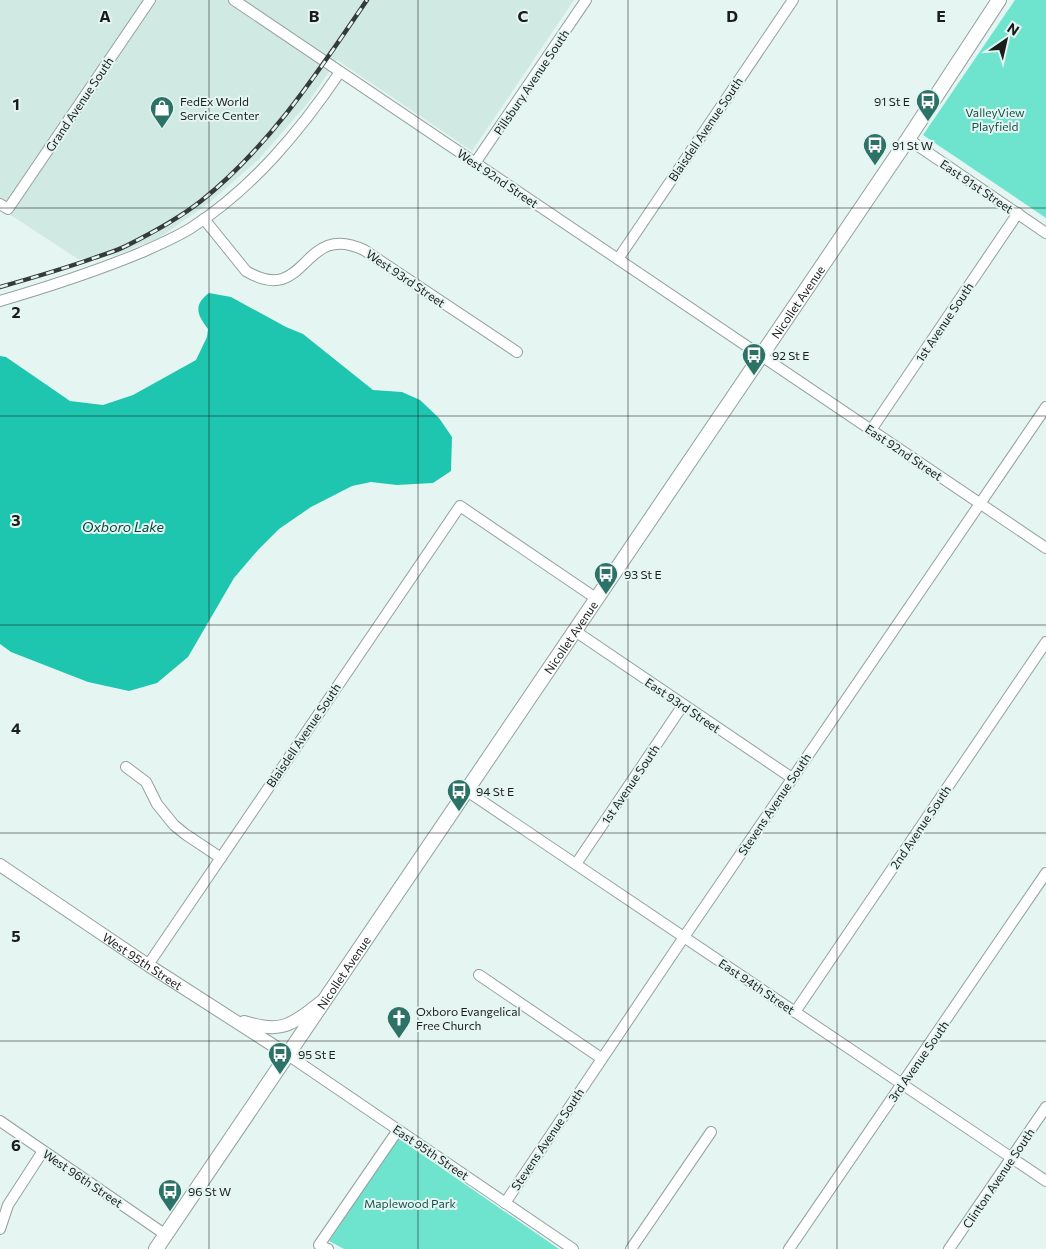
<svg xmlns="http://www.w3.org/2000/svg" width="1046" height="1249" viewBox="0 0 1046 1249" font-family="Commissioner,sans-serif">
	<rect width="100%" height="100%" fill="#e5f5f1"/>
	<polygon fill="#d0e9e3" points="0,0 574,0 472,151 337,60 307,104 259,159 209,203 159,238 116,255 78,259 0,208"/>
	<g fill="#6ee4cf">
		<polygon points="1015,0 1046,0 1046,218 923,135"/>
		<polygon points="398,1138 559,1249 344,1249 329,1241"/>
	</g>
	<path fill="#1fc6af" d="M209,293l22,4 55,30 17,7 70,56 29,2 18,8 19,18 13,19 -1,34 -18,12 -36,2 -26,-3 -19,4 -41,21 -32,22 -21,21 -24,28 -46,79 -31,26 -28,8 -41,-9 -77,-30 -11,-8v-288l6,1 64,44 33,4 30,-10 63,-35 11,-23 1,-8c-11,-14 -15,-24 1,-36z"/>
	<g fill="none" stroke-linecap="round" stroke-linejoin="round">
		<g stroke="#93a19e" stroke-width="12">
			<g id="minor">
				<polyline points="234,0 1046,548"/>
				<polyline points="908,139 1046,233"/>
				<polyline points="475,163 586,0"/>
				<polyline points="0,204 8,209 150,0"/>
				<path d="M204,219l42,52c62,37 55,-51 118,-21l153,102"/>
				<polyline points="618,259 793,0"/>
				<path d="M0,301c48,-14 94,-29 140,-48 18,-8 35,-15 51,-25 62,-40 109,-97 149,-156"/>
				<polyline points="871,430 1018,213"/>
				<polyline points="575,631 792,778"/>
				<polyline points="126,767 146,782 157,804 174,825 185,834 221,858"/>
				<polyline points="467,791 1046,1181"/>
				<polyline points="576,864 683,705"/>
				<polyline points="148,965 460,506 597,599"/>
				<polyline points="479,975 601,1058"/>
				<polyline points="795,1012 1046,642"/>
				<polyline points="288,1055 573,1249"/>
				<polyline points="0,1121 166,1235"/>
				<polyline points="505,1203 684,937 1046,407"/>
				<polyline points="0,1229 8,1205 43,1151"/>
				<polyline points="328,1249 319,1245 398,1130"/>
				<polyline points="631,1249 711,1132"/>
				<polyline points="789,1249 1046,873"/>
				<polyline points="949,1249 1046,1107"/>
			</g>
		</g>
		<g stroke="#93a19e" stroke-width="14">
			<g id="tertiary">
				<path id="s1" d="M0,865l148,100 140,90"/>
				<path d="M244,1022c38,12 47,3 77,-20"/>
			</g>
		</g>
		<g stroke="#93a19e" stroke-width="16">
			<g id="secondary">
				<path id="s2" d="M156,1249l752,-1110 91,-139"/>
			</g>
		</g>
		<use href="#minor" stroke="#fff" stroke-width="10"/>
		<use href="#tertiary" stroke="#fff" stroke-width="12"/>
		<use href="#secondary" stroke="#fff" stroke-width="14"/>
		<g stroke="#343b39" stroke-width="4.5">
			<path id="rail" d="M0,287c32,-9 63,-18 94,-29 11,-4 22,-7 32,-12 26,-13 52,-27 75,-45 69,-55 117,-129 166,-201"/>
		</g>
		<use href="#rail" stroke="#e5f5f1" stroke-width="2.5" stroke-dasharray="8" stroke-linecap="butt"/>
	</g>
	<path fill="none" stroke="#191e1d" stroke-width="1" stroke-opacity="0.55" d="M209,0v1249M418,0v1249M628,0v1249M837,0v1249M0,208h1046M0,416h1046M0,625h1046M0,833h1046M0,1041h1046"/>
	<defs>
		<g id="bus-pin" transform="scale(1.25)"><path d="M0 17L-7.5 6A9.5 9.5 0 1 1 7.5 6Z" fill="#2c7266" stroke="#e5f5f1"/><path d="M-5-6H5V4H4V6H2V4H-2V6H-4V4H-5ZM-3.5-4V0h7V-4ZM-3.5 1.2v1.5H-2V1.2ZM2 1.2v1.5H3.5V1.2Z" fill="#fff"/></g>
		<g id="shop-pin" transform="scale(1.25)"><path d="M0 17L-7.5 6A9.5 9.5 0 1 1 7.5 6Z" fill="#2c7266" stroke="#e5f5f1"/><path d="M-5-2.5h2.3a2.7 3.5 0 0 1 5.4 0H5L5.5 6h-11ZM-1.5-2.5h3a1.5 2.3 0 0 0-3 0Z" fill="#fff"/></g>
		<g id="church-pin" transform="scale(1.25)"><path d="M0 17L-7.5 6A9.5 9.5 0 1 1 7.5 6Z" fill="#2c7266" stroke="#e5f5f1"/><path d="M-1.2-6h2.4v3.5h3.3v2.4h-3.3V6h-2.4V-.1h-3.3v-2.4h3.3Z" fill="#fff"/></g>
	</defs>
	<g fill-rule="evenodd">
		<use href="#bus-pin" x="928" y="101"/>
		<use href="#shop-pin" x="162" y="108"/>
		<use href="#bus-pin" x="875" y="145"/>
		<use href="#bus-pin" x="754" y="355"/>
		<use href="#bus-pin" x="606" y="574"/>
		<use href="#bus-pin" x="459" y="791"/>
		<use href="#church-pin" x="399" y="1018"/>
		<use href="#bus-pin" x="280" y="1054"/>
		<use href="#bus-pin" x="170" y="1191"/>
	</g>
	<g text-anchor="middle" dominant-baseline="central" stroke-width="4" stroke-linejoin="round" paint-order="stroke">
		<g font-size="12" fill="#191e1d" stroke="#e5f5f1">
			<text transform="translate(531 82) rotate(-56)">Pillsbury Avenue South</text>
			<text transform="translate(79 104) rotate(-56)">Grand Avenue South</text>
			<text transform="translate(705 129) rotate(-56)">Blaisdell Avenue South</text>
			<text transform="translate(498 178) rotate(34)">West 92nd Street</text>
			<text transform="translate(977 186) rotate(34)">East 91st Street</text>
			<text transform="translate(406 278) rotate(34)">West 93rd Street</text>
			<text stroke="none"><textPath href="#s2" startOffset="1144">Nicollet Avenue</textPath></text>
			<text transform="translate(944 322) rotate(-56)">1st Avenue South</text>
			<text transform="translate(904 452) rotate(34)">East 92nd Street</text>
			<text stroke="none"><textPath href="#s2" startOffset="739">Nicollet Avenue</textPath></text>
			<text transform="translate(683 705) rotate(34)">East 93rd Street</text>
			<text transform="translate(303 735) rotate(-56)">Blaisdell Avenue South</text>
			<text transform="translate(630 784) rotate(-56)">1st Avenue South</text>
			<text transform="translate(774 804) rotate(-56)">Stevens Avenue South</text>
			<text transform="translate(920 827) rotate(-56)">2nd Avenue South</text>
			<text stroke="none"><textPath href="#s1" startOffset="172">West 95th Street</textPath></text>
			<text stroke="none"><textPath href="#s2" startOffset="334">Nicollet Avenue</textPath></text>
			<text transform="translate(757 986) rotate(34)">East 94th Street</text>
			<text transform="translate(918 1061) rotate(-55)">3rd Avenue South</text>
			<text transform="translate(547 1139) rotate(-56)">Stevens Avenue South</text>
			<text transform="translate(431 1152) rotate(34)">East 95th Street</text>
			<text transform="translate(83 1178) rotate(34)">West 96th Street</text>
			<text transform="translate(998 1178) rotate(-56)">Clinton Avenue South</text>
		</g>
		<g font-size="12" fill="#191e1d" stroke="#e5f5f1" text-anchor="start">
			<text x="180" y="101">FedEx World<tspan x="180" dy="14">Service Center</tspan></text>
			<text x="910" y="101" text-anchor="end">91 St E</text>
			<text x="892" y="145">91 St W</text>
			<text x="772" y="355">92 St E</text>
			<text x="624" y="574">93 St E</text>
			<text x="476" y="791">94 St E</text>
			<text x="416" y="1011">Oxboro Evangelical<tspan x="416" dy="14">Free Church</tspan></text>
			<text x="298" y="1054">95 St E</text>
			<text x="188" y="1191">96 St W</text>
		</g>
		<g font-size="12" fill="#145349" stroke="#e5f5f1">
			<text x="995" y="112">ValleyView<tspan x="995" dy="14">Playfield</tspan></text>
			<text x="410" y="1203">Maplewood Park</text>
		</g>
		<g font-size="14" font-style="italic" fill="#04483f" stroke="#e5f5f1">
			<text x="123" y="526">Oxboro Lake</text>
		</g>
	</g>
	<g font-size="16" text-anchor="middle" font-weight="bold" fill="#191e1d" stroke="#e5f5f1" stroke-width="4" stroke-linejoin="round" paint-order="stroke">
		<text x="105" y="22">A</text>
		<text x="314" y="22">B</text>
		<text x="523" y="22">C</text>
		<text x="732" y="22">D</text>
		<text x="941" y="22">E</text>
		<text x="16" y="110">1</text>
		<text x="16" y="318">2</text>
		<text x="16" y="526">3</text>
		<text x="16" y="734">4</text>
		<text x="16" y="942">5</text>
		<text x="16" y="1151">6</text>
	</g>
	<g transform="translate(1006 40) rotate(34)" stroke="#e5f5f1" stroke-width="4" paint-order="stroke">
	<path d="M0-4L9 19L0 12L-9 19Z" fill="#191e1d"/>
	<text y="-8" font-size="14" font-weight="bold" text-anchor="middle" fill="#191e1d">N</text>
	</g>
</svg>
